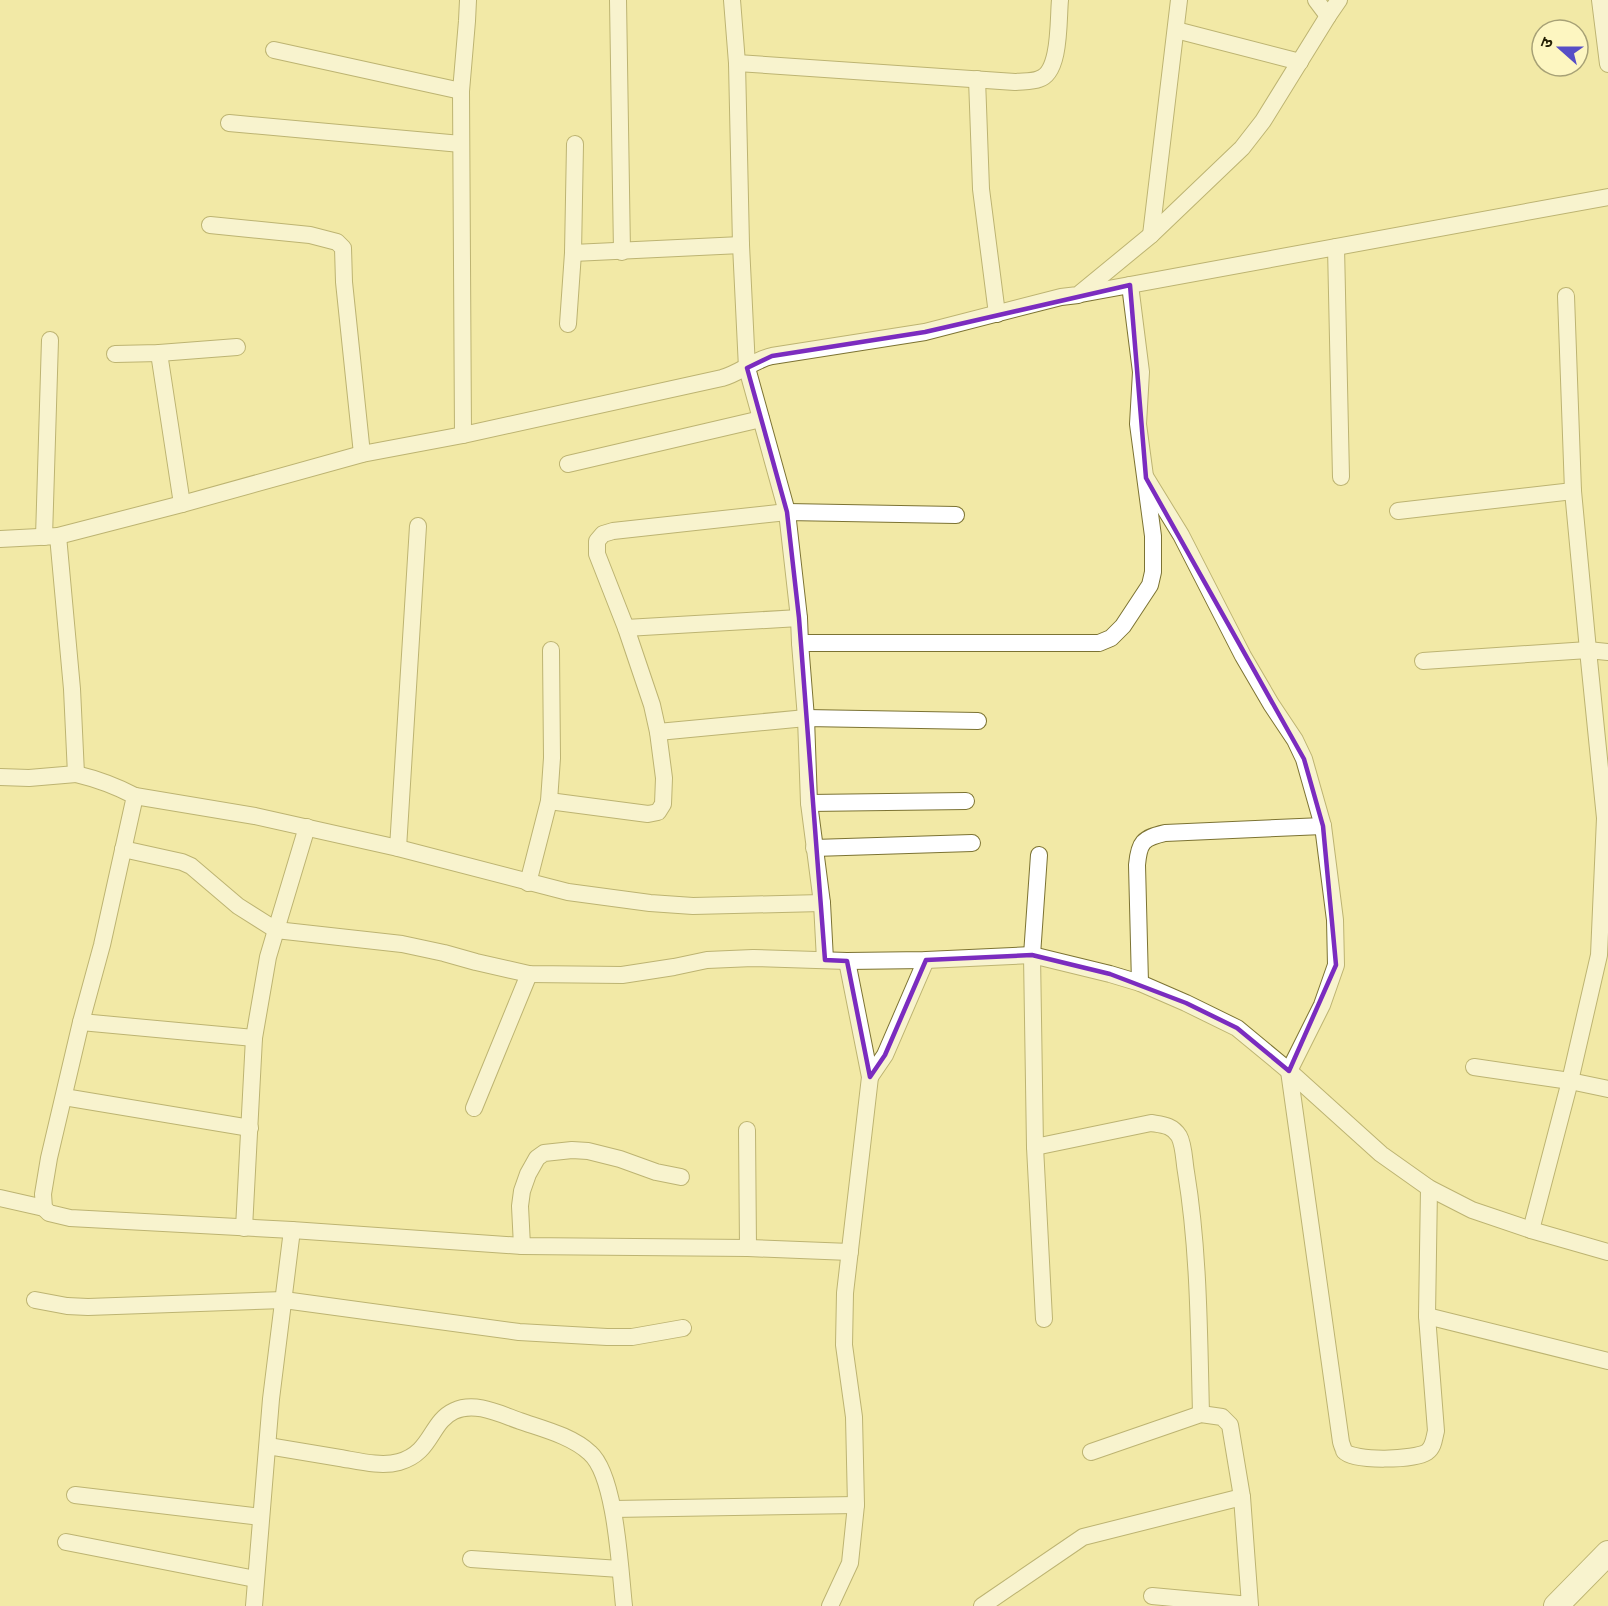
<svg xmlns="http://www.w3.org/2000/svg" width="1608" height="1606" viewBox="0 0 1608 1606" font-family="Figtree,'Noto Sans Devanagari',sans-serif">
	<rect width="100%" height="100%" fill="#f2e9a6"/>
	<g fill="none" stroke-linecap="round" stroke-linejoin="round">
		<g stroke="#7c7333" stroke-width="18">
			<g id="street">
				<polyline points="618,0 622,252"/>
				<polyline points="732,0 737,63 741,245 747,368 787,512 799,618 800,643 806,718 809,803 822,903 825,960"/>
				<polyline points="1316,0 1328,16"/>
				<polyline points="1600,0 1608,64"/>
				<polyline points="1176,30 1300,62"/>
				<polyline points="274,50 461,91"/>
				<path d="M737,63l278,19c7,-1 17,0 24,-3 22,-6 19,-60 21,-79"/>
				<polyline points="977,79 981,189 997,314"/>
				<polyline points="229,123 461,144"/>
				<polyline points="210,225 310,235 337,242 343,248 344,282 362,454"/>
				<polyline points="1151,235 1179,0"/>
				<polyline points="1336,247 1341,477"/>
				<polyline points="573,253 741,245"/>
				<polyline points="1081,294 1608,197"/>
				<polyline points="568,324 573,253 575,144"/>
				<polyline points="159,353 182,504"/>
				<polyline points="115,354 159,353 237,347"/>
				<polyline points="463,435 461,91 467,21 468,0"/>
				<polyline points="568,464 761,419"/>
				<path d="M1146,478l35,57 62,121 28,48 24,36 9,19 19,67 12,94 1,45 -14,40 -33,66 52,371c0,1 3,8 3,9 10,11 71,9 83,1 7,-5 7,-14 9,-21l-9,-115 2,-128"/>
				<polyline points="1398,511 1573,491"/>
				<polyline points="44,537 50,340"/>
				<path d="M0,539l58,-3 124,-32 180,-50 101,-19 259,-57c18,-5 32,-18 50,-22l153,-24 136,-35 17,-2 73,-60 91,-87 21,-27 65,-105 11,-16"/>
				<polyline points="626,628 799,618"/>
				<polyline points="800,643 1099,643 1111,638 1123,626 1150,585 1153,572 1153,536 1138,424 1141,372 1130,285"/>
				<polyline points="1423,661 1588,650 1608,652"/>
				<polyline points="658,732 806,718 978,721"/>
				<path d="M76,774c21,5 40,12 59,22l-33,149 -21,77 -32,136 -6,36 1,14 5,5 21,5 222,12 230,16 226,2 102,4"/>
				<polyline points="0,777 29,778 76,774 72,689 58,536"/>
				<polyline points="135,796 255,816 398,848 568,892 650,903 693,906 822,903"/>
				<polyline points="549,801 648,814 658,812 663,804 664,778 658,732 652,705 626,628 597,554 597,541 603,534 613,531 787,512 956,515"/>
				<polyline points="809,803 966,801"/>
				<polyline points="398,848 418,526"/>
				<polyline points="814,848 972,843"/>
				<polyline points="123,849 182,862 191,866 238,906 276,930 307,827"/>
				<polyline points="1039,855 1032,955 1035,1147 1044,1319"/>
				<polyline points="528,883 549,801 552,758 551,650"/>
				<path d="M1140,983l-3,-118c2,-23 6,-27 28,-32l158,-7"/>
				<polyline points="81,1022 254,1038"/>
				<polyline points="1474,1067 1570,1081 1608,1089"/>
				<polyline points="870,1077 885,1055 926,960"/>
				<polyline points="64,1097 250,1128"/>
				<polyline points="474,1108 529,974"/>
				<polyline points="747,1130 748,1248"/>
				<path d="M1035,1147l116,-24c12,2 21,2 28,13 5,9 5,25 7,36 13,79 13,162 15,242"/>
				<polyline points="0,1198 44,1208"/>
				<polyline points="244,1228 254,1038 268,957 276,930 402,944 444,953 476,962 529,974 622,975 674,967 707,960 753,958 847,961 926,960 1032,955 1110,974 1140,983 1186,1003 1237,1028 1289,1071 1381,1154 1429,1188 1472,1210 1531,1230 1608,1252"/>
				<polyline points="1531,1230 1570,1081 1599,955 1605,818 1588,650 1573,491 1566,296"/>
				<polyline points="522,1246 520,1206 522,1191 528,1174 537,1158 544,1153 572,1150 588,1151 620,1159 656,1172 681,1177"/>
				<polyline points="35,1300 67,1306 88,1307 284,1300 519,1332 607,1337 632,1337 683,1328"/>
				<polyline points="1427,1316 1608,1361"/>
				<path d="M268,1446c24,4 48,8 72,12 18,3 41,9 59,4 33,-9 31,-40 55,-51 21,-10 46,3 66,10 23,8 52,15 70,32 26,23 30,117 34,153"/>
				<polyline points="1091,1452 1201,1414 1222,1417 1230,1425 1242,1497 1250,1605 1152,1596"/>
				<polyline points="75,1495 261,1517"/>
				<polyline points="613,1509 856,1505"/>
				<polyline points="66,1542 255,1579"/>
				<polyline points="471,1559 620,1569"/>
				<polyline points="254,1606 271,1399 292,1230"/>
				<polyline points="830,1606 850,1563 856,1505 854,1417 844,1345 845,1293 870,1077 847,961"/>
				<polyline points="982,1606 1083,1537 1242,1497"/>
			</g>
		</g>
		<g stroke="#7c7333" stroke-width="26">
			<polyline id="secondary" points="1556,1606 1608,1553"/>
		</g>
		<use href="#street" stroke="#fff" stroke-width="16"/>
		<use href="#secondary" stroke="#fff" stroke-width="24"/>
	</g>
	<path d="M0 0H1608V1606H0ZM1130,285l16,193 158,281 19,67 13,139 -47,106 -52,-43 -51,-25 -76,-29 -78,-19 -106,5 -41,95 -15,22 -23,-116 -22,-1 -26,-342 -12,-106 -40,-144 25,-12 153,-24z" fill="#f2e9a6" fill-opacity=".55" fill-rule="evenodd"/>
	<path fill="none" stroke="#7b2cbf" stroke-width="4.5" stroke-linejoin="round" d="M1130,285l16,193 158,281 19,67 13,139 -47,106 -52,-43 -51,-25 -76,-29 -78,-19 -106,5 -41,95 -15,22 -23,-116 -22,-1 -26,-342 -12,-106 -40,-144 25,-12 153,-24z"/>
	<g transform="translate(1560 48) rotate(291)"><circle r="28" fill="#fdf6c1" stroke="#a7a176" stroke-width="1.5"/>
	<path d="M0-4.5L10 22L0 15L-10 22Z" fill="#574ec6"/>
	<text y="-9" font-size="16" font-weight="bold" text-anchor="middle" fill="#252106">उ</text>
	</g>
</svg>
